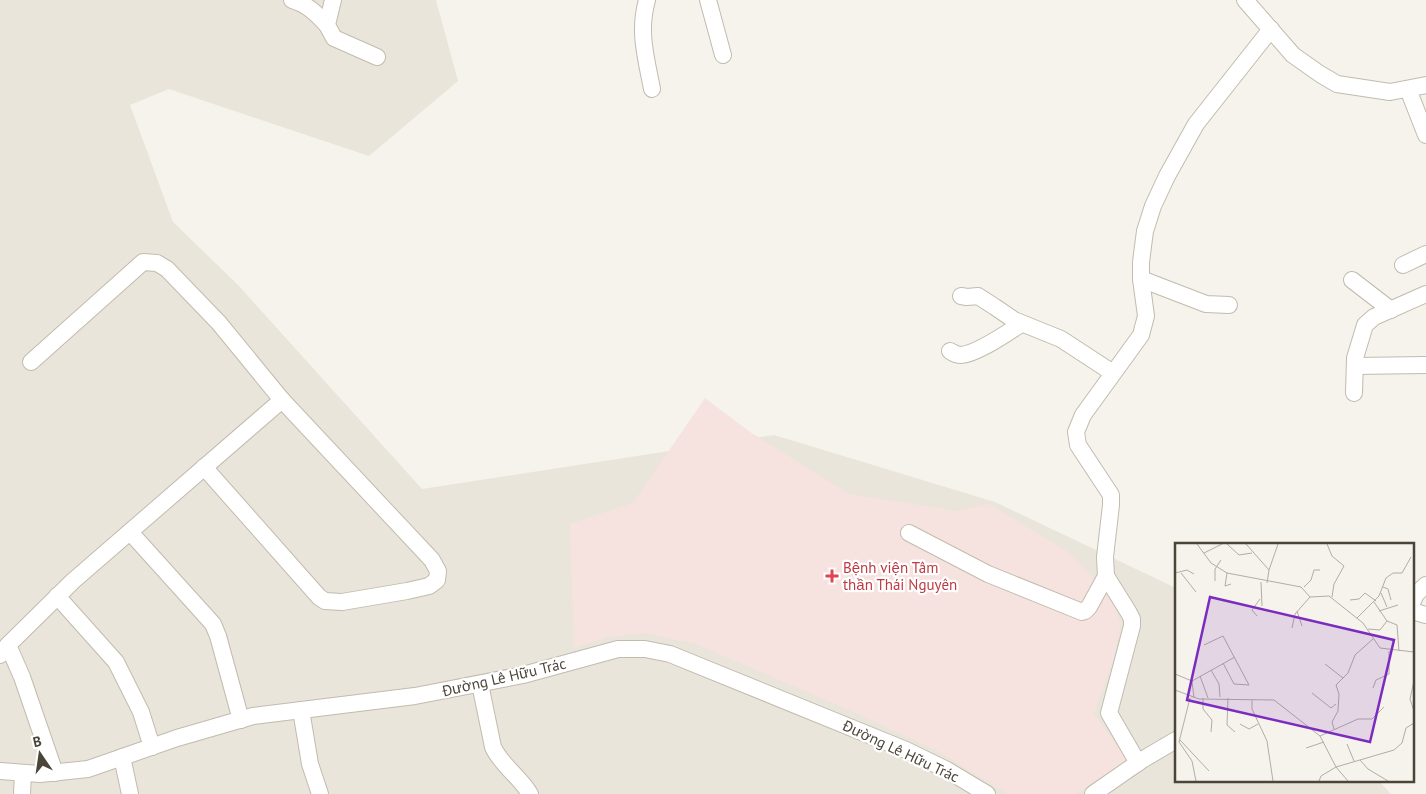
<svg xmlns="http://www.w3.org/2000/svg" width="1426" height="794" viewBox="0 0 1426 794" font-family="'PT Sans',sans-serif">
	<rect width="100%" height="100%" fill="#f6f3ec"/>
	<polygon fill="#eae5da" points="0,0 436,0 458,81 369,156 169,89 130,105 173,222 238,285 422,489 774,435 995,502 1176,588 1176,780 1378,780 1391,794 0,794"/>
	<polygon fill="#f6e3e0" points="705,398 750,432 849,494 956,511 989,504 1071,554 1112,599 1121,624 1113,660 1094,714 1127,760 1076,794 1008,794 938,751 847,709 696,644 644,633 608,637 574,648 570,524 633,503"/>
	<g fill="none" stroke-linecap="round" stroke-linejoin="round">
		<g stroke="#c2bbae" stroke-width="18">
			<g id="minor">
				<path d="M292,0c15,4 25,14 35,25"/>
				<polyline points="333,0 327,25 334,38 377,57"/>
				<path d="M647,0c-9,32 -1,57 5,89"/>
				<polyline points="708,0 723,55"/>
				<polyline points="1245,0 1293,55 1320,74 1337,84 1390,92 1426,85"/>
				<polyline points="1408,89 1426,135"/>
				<polyline points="1403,265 1426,254"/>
				<polyline points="1141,279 1206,304 1229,305"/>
				<polyline points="1352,280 1391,310"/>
				<polyline points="961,296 967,297 978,296 995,307 1014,320 1061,339 1113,373"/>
				<path d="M950,351c3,2 6,4 11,4 16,-1 46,-22 60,-31"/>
				<polyline points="31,362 143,262 157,263 167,269 219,323 282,400 432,560 438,571 437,580 429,586 407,591 342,602 325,601 319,597 204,467"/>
				<polyline points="1355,366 1426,365"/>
				<polyline points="1354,393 1355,358 1365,325 1374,317 1426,294"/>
				<polyline points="130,532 213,624 218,636 241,720"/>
				<polyline points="909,533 988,574 1082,612 1085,611 1089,607 1106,576"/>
				<polyline points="57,596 116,662 141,712 152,747"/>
				<polyline points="1412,603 1416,594 1426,585"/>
				<polyline points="1412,611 1426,615"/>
				<polyline points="8,645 73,581 282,400"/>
				<polyline points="0,655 8,645 22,677 55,773"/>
				<path d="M480,684l13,63c8,18 27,30 37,47"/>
				<polyline points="301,710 310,764 320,794"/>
				<polyline points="122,757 130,794"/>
				<polyline points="1138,763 1109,713 1132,626 1132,619 1129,613 1106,576 1105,557 1111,505 1111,495 1078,445 1076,432 1083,415 1141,335 1146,316 1141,279 1141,262 1145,231 1153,206 1167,176 1196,124 1271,29"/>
				<polyline points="0,771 40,774 88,769 177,738 253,716 415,696 523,675 618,649 645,649 670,654 906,750 947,770 987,794"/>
				<polyline points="22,794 23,773"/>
				<polyline points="1093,794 1142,760 1176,740"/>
			</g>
		</g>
		<use href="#minor" stroke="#fff" stroke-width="16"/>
	</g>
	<path fill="#e0444e" stroke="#fff" stroke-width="2" d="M829.5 568.5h5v5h5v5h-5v5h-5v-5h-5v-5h5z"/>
	<g text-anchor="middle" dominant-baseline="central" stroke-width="4.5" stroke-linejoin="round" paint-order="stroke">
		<g font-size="15" fill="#be3a42" stroke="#fff" text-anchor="start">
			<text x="843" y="567">Bệnh viện Tâm<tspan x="843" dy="17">thần Thái Nguyên</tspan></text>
		</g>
		<g font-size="15" fill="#4b4439" stroke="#fff">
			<text transform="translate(504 677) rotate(-13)">Đường Lê Hữu Trác</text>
			<text transform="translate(901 751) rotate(25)">Đường Lê Hữu Trác</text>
		</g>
	</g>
	<g transform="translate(1175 543)">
		<rect width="239" height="239" fill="#f6f3ec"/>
		<path fill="none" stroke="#b2ada4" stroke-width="1" d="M22,1l14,19 16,10 74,14 9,10 19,-1 34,27 17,25 34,4M52,1l12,11 13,-2M71,1l23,26 -2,13M152,1l5,12 12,10 -10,18 -2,13M29,10l18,-9M94,27l9,-26M0,30l12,-3 7,4M6,30l15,19M52,30l-2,13 6,-2M40,38v-12l6,-9M86,39l1,24M129,44l7,-7 3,-10h6M208,44l5,2 3,11M206,50l6,14M175,57l9,-1 6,-6 11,8M199,59l13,19 10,4 2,26M122,68l5,15M204,68l19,-6M82,73l-5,-6 8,-11M182,75l22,-22 7,-18 7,-5h9l9,-16M117,85l3,-14 15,-17M193,86l12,1 7,-9M29,102l19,-9 26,49 -15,-1 -11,-21M150,121l18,14M36,127l8,14 1,13M0,131l17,7 2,17M25,133l8,22M17,138l43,-24M239,138l-4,18 4,12M198,145l3,-8 13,-6v-23M0,147l24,9 75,1 46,36M137,150l19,15 5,-4M15,155l-11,44 13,19 4,20M28,155v11l9,11 -1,12M53,155l-1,27 8,7M77,157v9l15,32 6,40M209,164l-12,12h-14l-38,17 16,31 58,-17 8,-7 4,-15 8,-5M65,181l9,5 9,-5M159,186l-2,-7 6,-11 1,-17 -3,-9 12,-12 7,-18 18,-16M5,197l29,31M172,201l7,17M131,205l18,-6M185,217l8,9 20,12M144,238l2,-5 15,-9 12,14"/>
		<path fill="#7b2cbf" fill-opacity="0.15" stroke="#7b2cbf" stroke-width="2.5" d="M35,54l184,43 -24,102 -183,-42z"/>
		<rect width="239" height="239" fill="none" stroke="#4b4439" stroke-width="2.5"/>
	</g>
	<g transform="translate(40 754) rotate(347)" stroke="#ffffff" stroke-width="4" paint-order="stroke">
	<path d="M0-4L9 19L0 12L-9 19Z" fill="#4b4439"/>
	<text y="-8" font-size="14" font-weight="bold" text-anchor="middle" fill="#4b4439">B</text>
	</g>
</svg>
